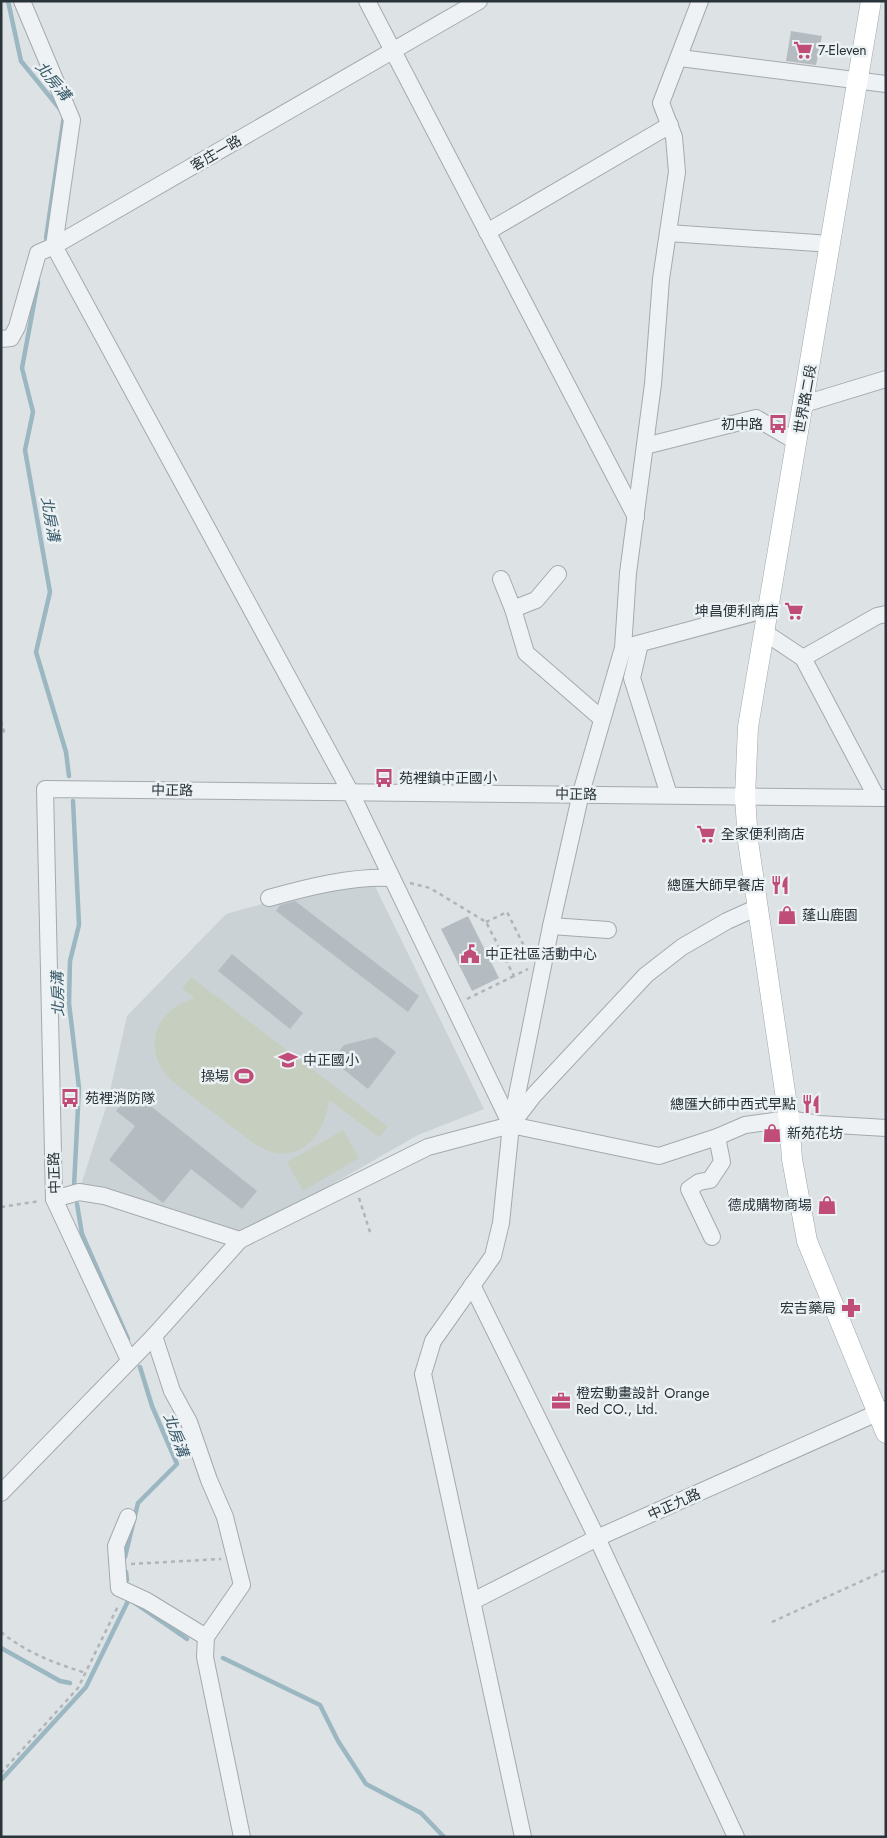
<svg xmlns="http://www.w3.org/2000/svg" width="887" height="1838" viewBox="0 0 887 1838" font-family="Jost,'Noto Sans TC',sans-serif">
	<rect width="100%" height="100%" fill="#dde2e5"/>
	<polygon fill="#cbd2d6" points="369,874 484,1109 418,1135 242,1236 81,1185 107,1104 127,1016 226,914"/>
	<g fill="#c6cebf">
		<path d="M191,977l197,150 -9,10 -50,-37c-5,39 -33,69 -73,45l-84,-64c-31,-30 -19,-71 23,-83l-13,-9z"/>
		<polygon points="343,1130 359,1158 303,1191 287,1162"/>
	</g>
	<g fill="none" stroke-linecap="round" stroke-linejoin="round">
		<g stroke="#9bb7c2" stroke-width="4.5">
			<polyline points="8,1 21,61 60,109"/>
			<polyline points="46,238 64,116"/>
			<polyline points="38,282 22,368 33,412 25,450 50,592 36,652 66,752 69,776"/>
			<polyline points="73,801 79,925 70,961 69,1003 79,1088 74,1186"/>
			<polyline points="77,1204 82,1234 128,1339"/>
			<polyline points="125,1557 138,1503 177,1464 152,1406 140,1367"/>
			<polyline points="126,1572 127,1580"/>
			<polyline points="1,1648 60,1681 70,1683"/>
			<polyline points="223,1658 320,1705 338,1741 366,1784 421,1813 444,1837"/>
			<polyline points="1,1780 86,1687 129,1599 187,1639"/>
		</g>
	</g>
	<g fill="#b5bcc1">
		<polygon points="791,31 822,36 816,65 786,61"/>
		<polygon points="295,901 419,996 408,1012 276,911 280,905"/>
		<polygon points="468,916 499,978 472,991 441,929"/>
		<polygon points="232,954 303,1013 290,1029 218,971"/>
		<polygon points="376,1037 396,1052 368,1089 332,1060 344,1045"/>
		<polygon points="132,1091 257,1191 242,1209 191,1169 163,1203 109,1160 135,1126 116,1111"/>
	</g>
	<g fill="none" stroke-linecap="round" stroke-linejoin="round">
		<g stroke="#a3aaae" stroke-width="18">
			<g id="minor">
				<polyline points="22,1 72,120 54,246 351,793 511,1125 659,1156 717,1137 745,1125 789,1119 819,1124 886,1128"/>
				<polyline points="367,1 636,517"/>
				<polyline points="680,58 886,84"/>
				<polyline points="487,232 670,125"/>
				<polyline points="668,233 831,244"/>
				<polyline points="1,339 11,338 17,327 38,253 54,246 479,1"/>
				<polyline points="804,404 886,379"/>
				<polyline points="645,446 756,418 797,442"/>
				<polyline points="501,579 513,609 526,653 602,719"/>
				<polyline points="513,609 536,600 558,574"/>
				<polyline points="764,632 803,658 877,798"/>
				<polyline points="640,644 632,678 669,795"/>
				<polyline points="630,646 768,609"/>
				<polyline points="803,658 877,616 886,614"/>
				<path d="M269,898c39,-11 83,-22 123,-20"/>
				<polyline points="551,926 608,930"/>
				<polyline points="54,1199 79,1192 104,1196 240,1240"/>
				<polyline points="712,1237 689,1189 699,1182 710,1180 722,1162 717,1137"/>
				<polyline points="472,1285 597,1538 736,1837"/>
				<polyline points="154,1336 172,1391 189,1422 209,1480 225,1517 242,1585 206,1637 205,1657 242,1837"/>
				<polyline points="129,1360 54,1199 45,789 886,798"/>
				<polyline points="1,1493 154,1336 240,1240 428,1147 511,1125 534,1095 646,975 682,947 727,921 758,907"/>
				<polyline points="128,1517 116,1546 119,1588 147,1601 206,1637"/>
				<polyline points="473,1601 597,1538 886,1409"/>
				<polyline points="523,1837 423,1374 433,1341 493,1256 501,1223 511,1125 551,926 581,793 623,648 628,573 653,384 661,279 677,172 674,137 661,103 700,1"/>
			</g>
		</g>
		<g stroke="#9ea9b0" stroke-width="21">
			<polyline id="major" points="871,1 748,727 745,797 748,841 789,1119 792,1159 807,1241 886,1433"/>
		</g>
		<g stroke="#afb5b8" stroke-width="2.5" stroke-dasharray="4 4" stroke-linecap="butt">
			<polyline points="1,721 5,735"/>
			<polyline points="410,883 430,888 486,922 514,976 528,969"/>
			<polyline points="486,922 507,912 529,956"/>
			<polyline points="467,999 516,975"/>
			<polyline points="359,1198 370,1232"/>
			<polyline points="1,1207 40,1201"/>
			<polyline points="131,1564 221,1559"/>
			<polyline points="772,1622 886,1570"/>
			<path d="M1,1632c26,21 53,31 85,41"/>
			<polyline points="1,1773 78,1688 119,1604"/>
		</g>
		<use href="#minor" stroke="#eff2f4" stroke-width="16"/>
		<use href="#major" stroke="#fff" stroke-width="20"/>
	</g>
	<defs>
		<g id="supermarket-bare" transform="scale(1.5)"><path d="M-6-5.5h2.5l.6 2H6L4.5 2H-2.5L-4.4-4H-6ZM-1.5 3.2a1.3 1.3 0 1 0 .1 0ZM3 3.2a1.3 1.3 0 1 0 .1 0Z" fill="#bf4d77" stroke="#ecf1f3" stroke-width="2.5" paint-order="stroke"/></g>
		<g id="bus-bare" transform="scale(1.5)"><path d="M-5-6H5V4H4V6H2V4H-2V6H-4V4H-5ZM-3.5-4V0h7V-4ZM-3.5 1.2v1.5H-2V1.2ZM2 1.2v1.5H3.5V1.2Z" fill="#bf4d77" stroke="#ecf1f3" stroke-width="2.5" paint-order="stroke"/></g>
		<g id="restaurant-bare" transform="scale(1.5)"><path d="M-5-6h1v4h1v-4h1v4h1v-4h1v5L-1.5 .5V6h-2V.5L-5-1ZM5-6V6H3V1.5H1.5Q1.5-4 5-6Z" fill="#bf4d77" stroke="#ecf1f3" stroke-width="2.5" paint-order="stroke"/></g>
		<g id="shop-bare" transform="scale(1.5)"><path d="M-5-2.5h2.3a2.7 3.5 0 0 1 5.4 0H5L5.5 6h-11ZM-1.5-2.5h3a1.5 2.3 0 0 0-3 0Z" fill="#bf4d77" stroke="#ecf1f3" stroke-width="2.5" paint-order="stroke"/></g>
		<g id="civic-bare" transform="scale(1.5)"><path d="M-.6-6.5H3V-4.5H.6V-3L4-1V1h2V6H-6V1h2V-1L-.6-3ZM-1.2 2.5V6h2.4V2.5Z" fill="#bf4d77" stroke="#ecf1f3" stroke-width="2.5" paint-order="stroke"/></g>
		<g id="school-bare" transform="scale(1.5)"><path d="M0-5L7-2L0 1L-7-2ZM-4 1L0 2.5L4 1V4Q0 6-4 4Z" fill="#bf4d77" stroke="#ecf1f3" stroke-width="2.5" paint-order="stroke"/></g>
		<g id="stadium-bare" transform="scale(1.5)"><path d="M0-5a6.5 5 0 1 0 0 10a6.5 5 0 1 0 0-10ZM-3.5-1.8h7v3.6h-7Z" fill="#bf4d77" stroke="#ecf1f3" stroke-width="2.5" paint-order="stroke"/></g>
		<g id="pharmacy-bare" transform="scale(1.5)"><path d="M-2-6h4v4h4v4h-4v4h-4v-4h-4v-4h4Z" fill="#bf4d77" stroke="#ecf1f3" stroke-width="2.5" paint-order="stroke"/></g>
		<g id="office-bare" transform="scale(1.5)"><path d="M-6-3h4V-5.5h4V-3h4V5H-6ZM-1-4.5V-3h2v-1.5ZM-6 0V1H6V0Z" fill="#bf4d77" stroke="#ecf1f3" stroke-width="2.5" paint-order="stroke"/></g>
	</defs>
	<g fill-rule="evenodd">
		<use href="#supermarket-bare" x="803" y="50"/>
		<use href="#bus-bare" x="778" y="424"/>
		<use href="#supermarket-bare" x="794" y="611"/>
		<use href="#bus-bare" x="384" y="778"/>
		<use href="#supermarket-bare" x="706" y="834"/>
		<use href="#restaurant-bare" x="780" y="885"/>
		<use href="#shop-bare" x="787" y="915"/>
		<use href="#civic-bare" x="470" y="954"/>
		<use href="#school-bare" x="288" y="1060"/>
		<use href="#stadium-bare" x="244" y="1076"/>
		<use href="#bus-bare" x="70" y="1098"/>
		<use href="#restaurant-bare" x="811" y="1104"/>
		<use href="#shop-bare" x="772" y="1133"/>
		<use href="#shop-bare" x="827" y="1205"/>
		<use href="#pharmacy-bare" x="851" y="1308"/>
		<use href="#office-bare" x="561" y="1401"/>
	</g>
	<g text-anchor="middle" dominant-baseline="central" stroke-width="5" stroke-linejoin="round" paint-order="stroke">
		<g font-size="14" fill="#28333a" stroke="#ecf1f3" text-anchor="start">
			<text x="818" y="50">7-Eleven</text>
			<text x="763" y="424" text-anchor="end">初中路</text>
			<text x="779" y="611" text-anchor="end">坤昌便利商店</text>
			<text x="399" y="778">苑裡鎮中正國小</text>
			<text x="721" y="834">全家便利商店</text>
			<text x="765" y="885" text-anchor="end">總匯大師早餐店</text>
			<text x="802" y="915">蓬山鹿園</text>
			<text x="485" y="954">中正社區活動中心</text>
			<text x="303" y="1060">中正國小</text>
			<text x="229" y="1076" text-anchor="end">操場</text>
			<text x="85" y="1098">苑裡消防隊</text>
			<text x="796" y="1104" text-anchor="end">總匯大師中西式早點</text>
			<text x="787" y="1133">新苑花坊</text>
			<text x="812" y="1205" text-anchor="end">德成購物商場</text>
			<text x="836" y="1308" text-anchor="end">宏吉藥局</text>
			<text x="576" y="1393">橙宏動畫設計 Orange<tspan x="576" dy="16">Red CO., Ltd.</tspan></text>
		</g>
		<g font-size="14" fill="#28333a" stroke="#ecf1f3">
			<text transform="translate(216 153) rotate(-30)">客庄一路</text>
			<text transform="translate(805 399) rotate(-80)">世界路二段</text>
			<text transform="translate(172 790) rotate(1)">中正路</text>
			<text transform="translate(576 794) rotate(1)">中正路</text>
			<text transform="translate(54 1173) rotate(-92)">中正路</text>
			<text transform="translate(674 1504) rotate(-24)">中正九路</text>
		</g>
		<g font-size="15" font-style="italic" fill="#375969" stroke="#ecf1f3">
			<text transform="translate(53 81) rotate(50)">北房溝</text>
			<text transform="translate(50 519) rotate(80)">北房溝</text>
			<text transform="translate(58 994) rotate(-91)">北房溝</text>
			<text transform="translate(176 1435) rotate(70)">北房溝</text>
		</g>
	</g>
	<rect width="887" height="1838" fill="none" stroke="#28333a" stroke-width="5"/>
</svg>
